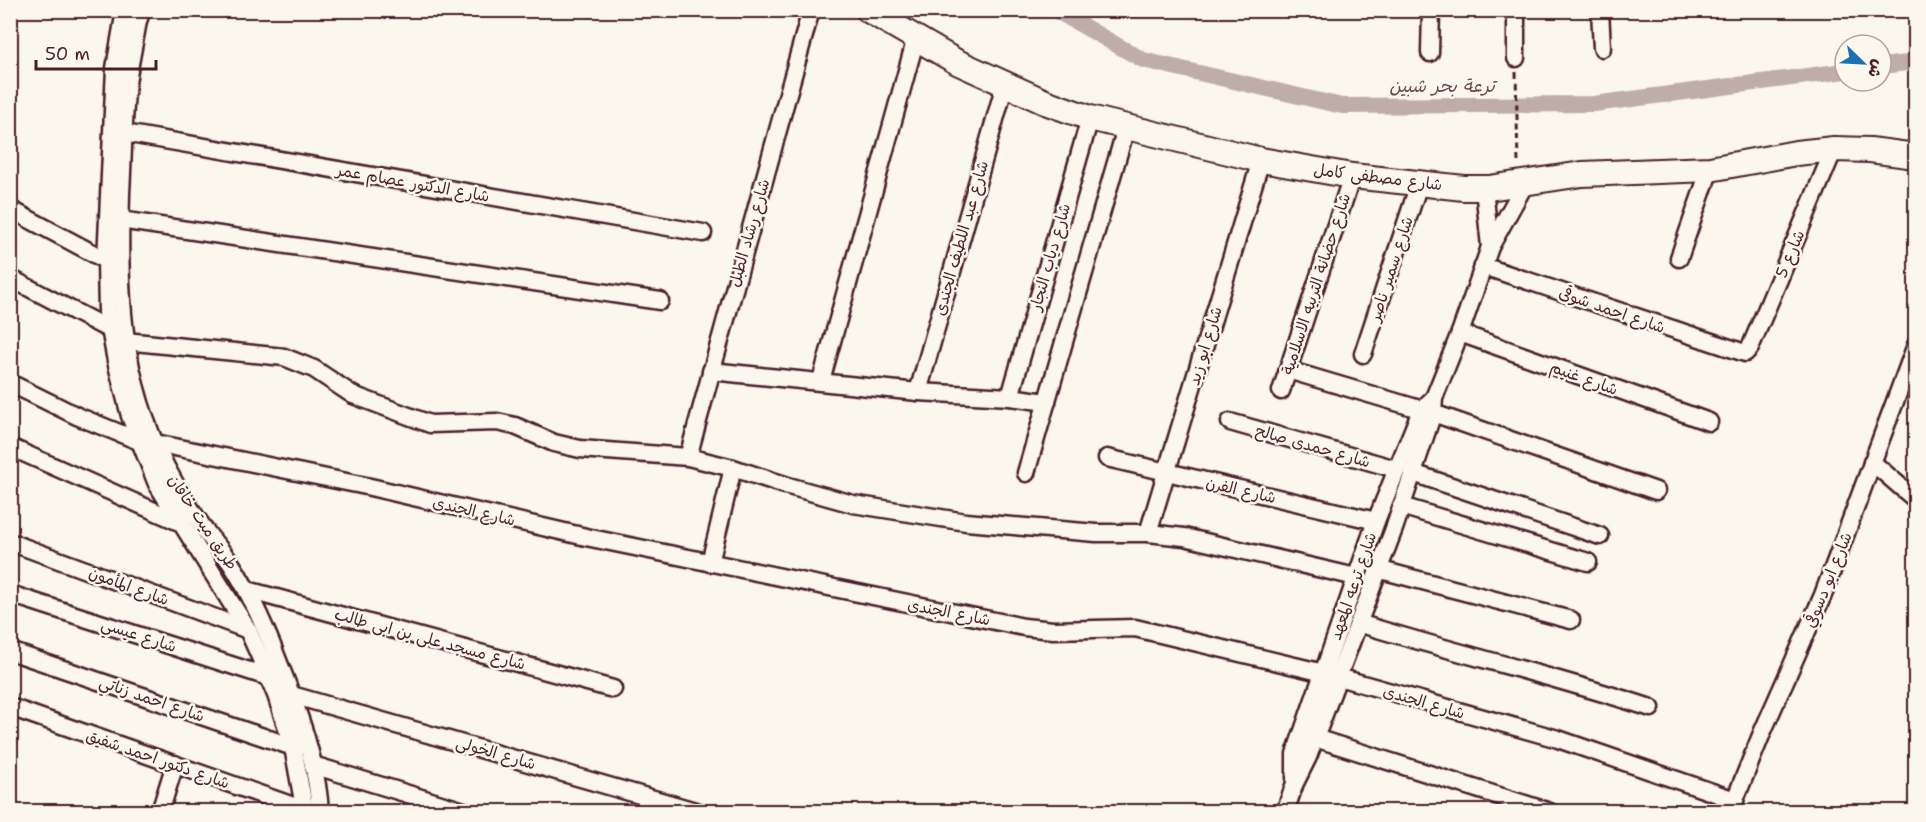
<svg xmlns="http://www.w3.org/2000/svg" width="1926" height="822" viewBox="0 0 1926 822" font-family="'Shantell Sans','Playpen Sans Arabic',sans-serif">
	<rect width="100%" height="100%" fill="#fbf7ec"/>
	<filter id="ink" filterUnits="userSpaceOnUse"><feTurbulence type="fractalNoise" baseFrequency=".0167" numOctaves="2"/><feDisplacementMap in="SourceGraphic" scale="12" xChannelSelector="R" yChannelSelector="G"/><feConvolveMatrix kernelMatrix="1 2 1 2 8 2 1 2 1" color-interpolation-filters="sRGB"/></filter>
	<g filter="url(#ink)">
		<g fill="none" stroke-linecap="round" stroke-linejoin="round">
			<g stroke="#bfadaa" stroke-width="16">
				<polyline points="1055,10 1143,60 1342,106 1594,104 1845,71"/>
				<polyline points="1881,66 1916,62"/>
			</g>
			<g stroke="#4a1f2b" stroke-width="21">
				<g id="street">
					<polyline points="125,10 115,68 106,260 107,312 116,361 130,416 157,484 248,630 260,657 276,695 293,747 305,812"/>
					<path d="M142,10l-4,11c-4,24 -10,48 -12,72 -3,33 -3,67 -5,100 -3,98 -1,184 45,274 12,23 26,45 41,66 8,11 18,21 25,32 20,31 34,64 47,98 19,48 38,97 41,149"/>
					<polyline points="1516,10 1516,58"/>
					<polyline points="1600,10 1602,48"/>
					<polyline points="1430,53 1431,10"/>
					<polyline points="124,133 703,233"/>
					<polyline points="1484,188 1490,247"/>
					<polyline points="10,209 113,264"/>
					<polyline points="120,220 660,301"/>
					<polyline points="1679,258 1710,169"/>
					<polyline points="1483,266 1745,353 1750,348 1834,149"/>
					<polyline points="10,278 110,330"/>
					<polyline points="1460,333 1709,422"/>
					<polyline points="125,341 284,357 314,369 353,395 430,424 497,422 515,426 554,443 580,449 688,457 733,468 785,485 853,504 966,522 1096,533 1148,533 1184,537 1356,577"/>
					<polyline points="1363,354 1419,184"/>
					<polyline points="1288,370 1433,413 1656,491"/>
					<polyline points="711,371 918,392 1010,397 1047,402"/>
					<polyline points="821,381 916,38"/>
					<polyline points="10,383 77,416 139,441"/>
					<polyline points="1281,391 1352,176"/>
					<polyline points="918,392 1005,84"/>
					<polyline points="1010,397 1090,118"/>
					<polyline points="1230,422 1396,469"/>
					<polyline points="155,443 366,486 586,537 1024,627 1053,630 1135,628 1324,673 1558,739 1735,800"/>
					<polyline points="10,447 179,522"/>
					<polyline points="688,457 811,10"/>
					<polyline points="1107,458 1376,521"/>
					<polyline points="1872,462 1916,500"/>
					<polyline points="1026,473 1126,128"/>
					<polyline points="1413,473 1600,536"/>
					<polyline points="1401,506 1588,562"/>
					<polyline points="1148,533 1261,160"/>
					<polyline points="10,542 248,630"/>
					<polyline points="710,563 733,468"/>
					<polyline points="1377,569 1571,620"/>
					<polyline points="247,590 613,689"/>
					<polyline points="10,594 268,677"/>
					<path d="M1358,623c97,30 196,53 293,85"/>
					<polyline points="10,651 293,747"/>
					<polyline points="292,695 699,812"/>
					<polyline points="10,707 305,810"/>
					<polyline points="1315,738 1550,812"/>
					<polyline points="313,765 467,812"/>
					<polyline points="1295,779 1295,754 1376,521 1421,410 1434,398"/>
					<polyline points="160,812 175,764"/>
					<polyline points="1285,812 1295,783 1308,757 1395,526 1433,413 1434,398 1460,333 1490,247 1526,182"/>
					<polyline points="1730,812 1762,733 1823,595 1916,345"/>
				</g>
			</g>
			<g stroke="#4a1f2b" stroke-width="28">
				<polyline id="secondary" points="868,10 957,62 1045,102 1090,118 1261,160 1352,176 1464,188 1489,188 1582,174 1710,169 1796,153 1834,149 1870,150 1916,156"/>
			</g>
			<polyline stroke="#4a1f2b" stroke-width="3" stroke-dasharray="6 4.5" stroke-linecap="butt" points="1516,72 1518,164"/>
			<use href="#street" stroke="#fbf7ec" stroke-width="16"/>
			<use href="#secondary" stroke="#fbf7ec" stroke-width="24"/>
		</g>
	</g>
	<g text-anchor="middle" dominant-baseline="central" stroke-width="5" stroke-linejoin="round" paint-order="stroke">
		<g font-size="16" fill="#4a1f2b" stroke="#fbf7ec">
			<text transform="translate(1378 177) rotate(7)">شارع مصطفى كامل</text>
			<text transform="translate(413 183) rotate(10)">شارع الدكتور عصام عمر</text>
			<text transform="translate(749 233) rotate(-74)">شارع رشاد الطبل</text>
			<text transform="translate(961 238) rotate(-74)">شارع عبد اللطيف الجندى</text>
			<text transform="translate(1790 254) rotate(-67)">شارع 5</text>
			<text transform="translate(1050 257) rotate(-74)">شارع دياب النجار</text>
			<text transform="translate(1391 269) rotate(-72)">شارع سمير ناصر</text>
			<text transform="translate(1316 284) rotate(-72)">شارع حضانة التربيه الاسلامية</text>
			<text transform="translate(1612 310) rotate(19)">شارع احمد شوقى</text>
			<text transform="translate(1205 346) rotate(-73)">شارع ابو زيد</text>
			<text transform="translate(1584 378) rotate(20)">شارع غنيم</text>
			<text transform="translate(1313 446) rotate(16)">شارع حمدى صالح</text>
			<text transform="translate(1241 490) rotate(13)">شارع الفرن</text>
			<text transform="translate(474 511) rotate(13)">شارع الجندى</text>
			<text transform="translate(203 522) rotate(56)">طريق ميت خاقان</text>
			<text transform="translate(1828 580) rotate(-68)">شارع ابو دسوقي</text>
			<text transform="translate(129 586) rotate(20)">شارع المأمون</text>
			<text transform="translate(1353 586) rotate(-71)">شارع ترعه المعهد</text>
			<text transform="translate(949 612) rotate(11)">شارع الجندى</text>
			<text transform="translate(139 635) rotate(18)">شارع عيسي</text>
			<text transform="translate(430 639) rotate(15)">شارع مسجد على بن ابى طالب</text>
			<text transform="translate(152 699) rotate(19)">شارع احمد زناتي</text>
			<text transform="translate(1424 702) rotate(16)">شارع الجندى</text>
			<text transform="translate(496 753) rotate(16)">شارع الخولى</text>
			<text transform="translate(158 759) rotate(19)">شارع دكتور احمد شفيق</text>
		</g>
		<g font-size="18" font-style="italic" fill="#6d4a51" stroke="#fbf7ec">
			<text x="1442" y="86">ترعة بحر شبين</text>
		</g>
	</g>
	<rect width="1926" height="822" fill="none" stroke="#fbf7ec" stroke-width="36"/>
	<rect x="18" y="18" width="1890" height="786" fill="none" stroke="#4a1f2b" stroke-width="2" filter="url(#ink)"/>
	<g transform="translate(1863 63) rotate(114)"><circle r="28" fill="#fbf7ec" stroke="#b4a19f" stroke-width="1.5"/>
	<path d="M0-4.5L10 22L0 15L-10 22Z" fill="#1f6fb2"/>
	<text y="-9" font-size="16" font-weight="bold" text-anchor="middle" fill="#4a1f2b">ش</text>
	</g>
	<path d="M36 60v9h120v-9" fill="none" stroke="#4a1f2b" stroke-width="3"/>
	<text x="45" y="60" font-size="18" fill="#4a1f2b" stroke="#fbf7ec" stroke-width="4.5" paint-order="stroke">50 m</text>
</svg>
